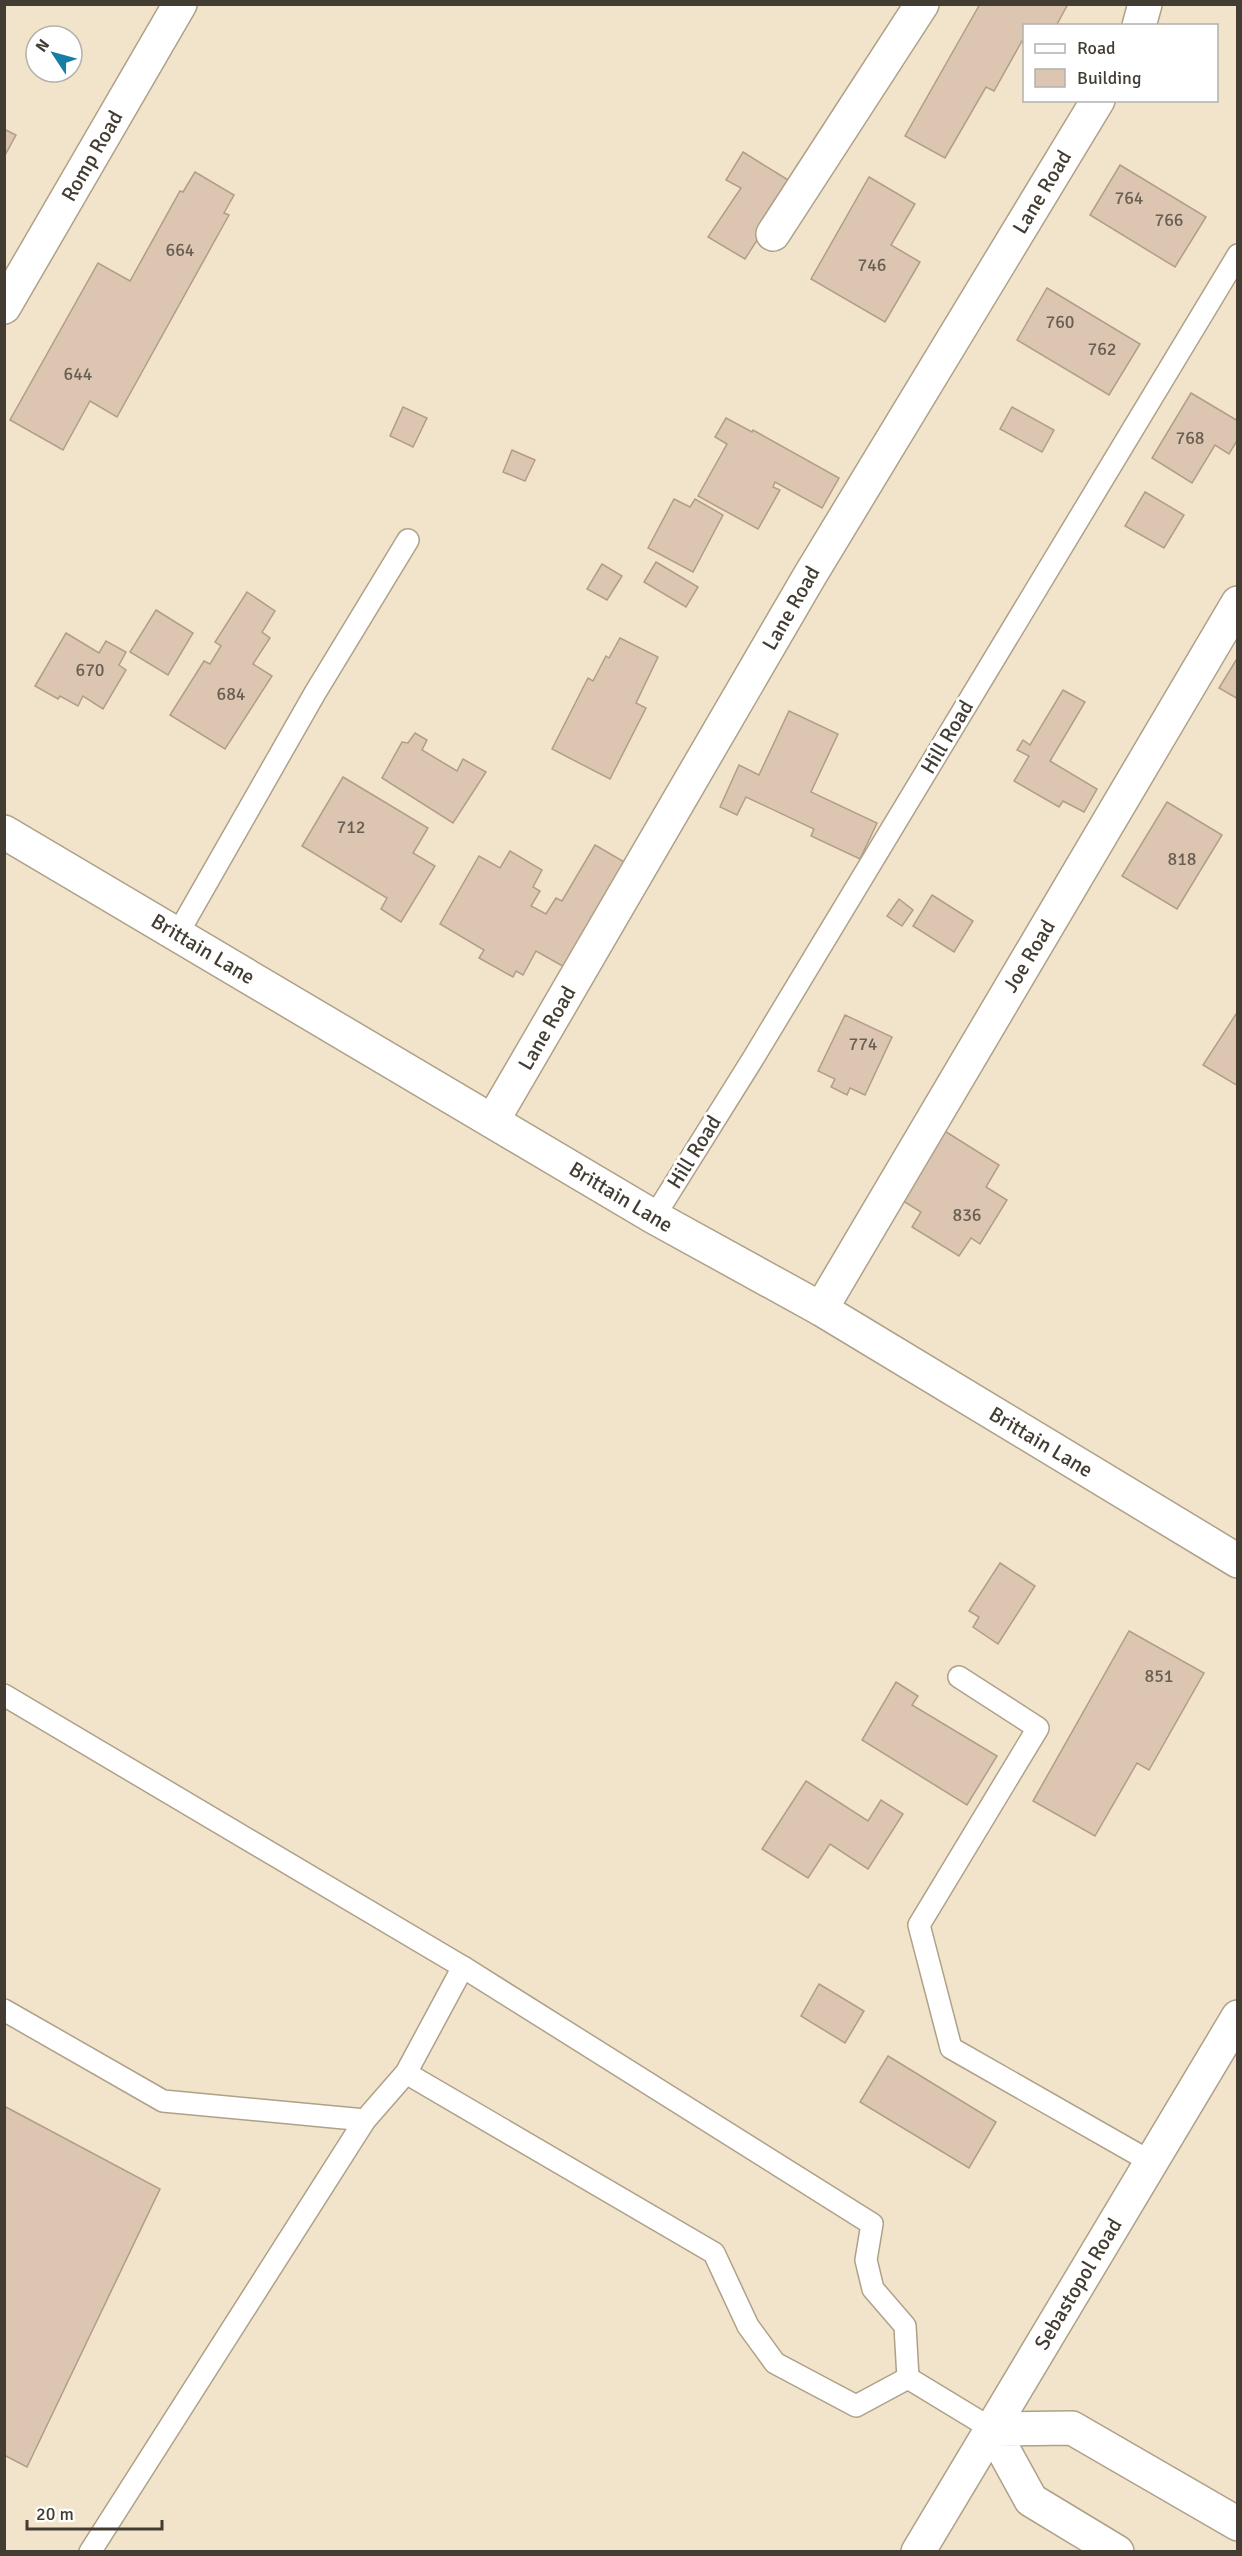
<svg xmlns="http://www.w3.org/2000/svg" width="1242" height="2556" viewBox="0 0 1242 2556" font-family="Signika,sans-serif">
	<rect width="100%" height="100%" fill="#f2e4ca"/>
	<g fill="#dcc6b2" stroke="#b19d89" stroke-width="1.5">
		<polygon points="980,4 1068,4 1056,26 1024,26 1024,42 1022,41 994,91 986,87 945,158 905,136"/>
		<polygon points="4,129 16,135 4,157"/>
		<polygon points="743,152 793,183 774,203 757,231 761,234 745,259 708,237 741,188 726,180"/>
		<polygon points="1120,165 1206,217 1175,267 1090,215"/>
		<polygon points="195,172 234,195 224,213 229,215 117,417 90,401 63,450 10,420 98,263 130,281 180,191 183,192"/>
		<polygon points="869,177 915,204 891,245 920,262 885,322 811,279"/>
		<polygon points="1047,288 1140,344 1109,395 1017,340"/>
		<polygon points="1191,393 1238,421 1238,439 1229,454 1215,445 1192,483 1152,458"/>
		<polygon points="403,407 427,418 413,447 390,436"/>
		<polygon points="1012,407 1054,430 1042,452 1000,429"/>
		<polygon points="726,418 752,432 753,430 839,478 822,508 775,482 773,487 780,490 758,529 698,496 727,444 715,437"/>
		<polygon points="512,450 535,460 525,481 503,472"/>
		<polygon points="1145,492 1184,515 1164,548 1125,526"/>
		<polygon points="674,499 690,507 695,499 723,515 693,572 648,548"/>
		<polygon points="656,562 698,587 686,607 644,582"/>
		<polygon points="602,564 622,576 607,600 587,589"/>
		<polygon points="247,592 275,611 262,632 270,638 253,664 272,676 225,749 170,715 204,661 210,664 221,646 215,642"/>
		<polygon points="156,610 193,633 168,675 130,652"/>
		<polygon points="66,633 99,653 106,641 126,652 119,665 126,670 103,709 83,696 78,706 60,696 58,699 35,686"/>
		<polygon points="620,638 658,657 636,703 646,708 610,779 552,749 588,678 593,681 606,656 609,658"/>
		<polygon points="1238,657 1238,699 1219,688"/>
		<polygon points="1063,690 1085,702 1050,761 1097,789 1084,812 1063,801 1059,807 1014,781 1029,756 1017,750 1023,740 1030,745"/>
		<polygon points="789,711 838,734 811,792 877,823 860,859 811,836 814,829 746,797 737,815 720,807 739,765 759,775"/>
		<polygon points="415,733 427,740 422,750 457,771 463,759 486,772 453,823 382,778 402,742 408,743"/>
		<polygon points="343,777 428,828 413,853 435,866 401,922 381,909 387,898 302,846"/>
		<polygon points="1167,802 1222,835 1177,909 1122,876"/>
		<polygon points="595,845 626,863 566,968 536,951 523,975 516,971 513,977 479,958 484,950 440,924 479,856 500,868 510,851 542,870 533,887 540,891 531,906 546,914 556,898 562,901"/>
		<polygon points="932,895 973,921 954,952 913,926"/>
		<polygon points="899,899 913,910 902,926 887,916"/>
		<polygon points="1238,1011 1238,1086 1203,1065"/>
		<polygon points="845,1015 892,1037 865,1095 850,1088 847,1095 831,1087 835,1079 818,1071"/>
		<polygon points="943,1130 999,1165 986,1187 1007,1200 980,1244 971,1238 959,1256 912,1227 921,1212 900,1199"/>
		<polygon points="1000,1563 1035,1586 998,1644 973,1627 979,1617 969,1611"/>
		<polygon points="1129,1631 1204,1673 1149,1770 1137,1763 1095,1836 1033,1801"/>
		<polygon points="896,1682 918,1696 912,1705 997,1756 967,1805 862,1740"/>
		<polygon points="806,1781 868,1821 881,1800 903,1814 868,1869 830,1844 808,1878 762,1849"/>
		<polygon points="819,1984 864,2011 845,2043 801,2016"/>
		<polygon points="888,2056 996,2122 969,2168 860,2102"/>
		<polygon points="4,2106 160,2189 27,2467 4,2455"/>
	</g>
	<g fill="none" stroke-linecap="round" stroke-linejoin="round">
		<g stroke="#afa189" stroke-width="24">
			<g id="service">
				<polyline points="177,935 315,693 408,540"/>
				<polyline points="654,1217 754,1057 1238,255"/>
				<polyline points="959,1677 1038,1728 919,1925 951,2048 1151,2162"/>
				<polyline points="4,1695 463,1967 872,2224 866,2260 873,2289 905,2326 908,2378"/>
				<polyline points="4,2010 163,2101 365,2120"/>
				<polyline points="406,2073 714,2253 748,2326 775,2363 856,2406 908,2378"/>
				<polyline points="908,2378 992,2429"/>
				<polyline points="90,2552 365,2120 406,2073 463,1967"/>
			</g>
		</g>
		<g stroke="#afa189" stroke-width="36">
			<g id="minor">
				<polyline points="1139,26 1145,4"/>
				<polyline points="773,234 922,4"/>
				<polyline points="4,307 180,4"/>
				<polyline points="4,832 654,1217 821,1309 1238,1561"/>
				<polyline points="493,1120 809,577 1098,100"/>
				<polyline points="821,1309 1238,603"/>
			</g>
		</g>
		<g stroke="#afa189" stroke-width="36">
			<polyline id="tertiary" points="1117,2552 1031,2500 992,2429 1072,2428 1238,2524"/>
		</g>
		<g stroke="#afa189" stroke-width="36">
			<polyline id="secondary" points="918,2552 1238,2017"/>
		</g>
		<use href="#service" stroke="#fff" stroke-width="21"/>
		<use href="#minor" stroke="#fff" stroke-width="33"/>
		<use href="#tertiary" stroke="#fff" stroke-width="33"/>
		<use href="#secondary" stroke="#fff" stroke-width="33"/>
	</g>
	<g text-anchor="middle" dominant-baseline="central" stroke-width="6" stroke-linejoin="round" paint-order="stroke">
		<g font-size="18" fill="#685e52">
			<text x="1129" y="198">764</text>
			<text x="1169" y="220">766</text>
			<text x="180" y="250">664</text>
			<text x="872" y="265">746</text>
			<text x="1060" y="322">760</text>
			<text x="1102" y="349">762</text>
			<text x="78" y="374">644</text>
			<text x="1190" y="438">768</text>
			<text x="90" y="670">670</text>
			<text x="231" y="694">684</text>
			<text x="351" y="827">712</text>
			<text x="1182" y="859">818</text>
			<text x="863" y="1044">774</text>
			<text x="967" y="1215">836</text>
			<text x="1159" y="1676">851</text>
		</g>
		<g font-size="21" fill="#423c32" stroke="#fff">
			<text transform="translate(92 156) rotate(-60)">Romp Road</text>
			<text transform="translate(1042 192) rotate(-59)">Lane Road</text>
			<text transform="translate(791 608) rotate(-60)">Lane Road</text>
			<text transform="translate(947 737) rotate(-59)">Hill Road</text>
			<text transform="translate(203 949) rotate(31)">Brittain Lane</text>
			<text transform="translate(1029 956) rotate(-59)">Joe Road</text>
			<text transform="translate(547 1028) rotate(-60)">Lane Road</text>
			<text transform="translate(694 1152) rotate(-58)">Hill Road</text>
			<text transform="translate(621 1197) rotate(31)">Brittain Lane</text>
			<text transform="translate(1041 1442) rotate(31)">Brittain Lane</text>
			<text transform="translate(1078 2284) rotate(-59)">Sebastopol Road</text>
		</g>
	</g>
	<rect width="1242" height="2556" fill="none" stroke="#423c32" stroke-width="12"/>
	<rect x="1023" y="24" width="195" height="78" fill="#ffffff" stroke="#b3b1ad" stroke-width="1.5"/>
	<rect x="1035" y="44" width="30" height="9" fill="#ffffff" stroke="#b3b1ad" stroke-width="1.5"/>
	<text x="1077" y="54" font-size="18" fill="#423c32">Road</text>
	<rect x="1035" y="69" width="30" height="18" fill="#dcc6b2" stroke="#b3b1ad" stroke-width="1.5"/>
	<text x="1077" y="84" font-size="18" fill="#423c32">Building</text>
	<g transform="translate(54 54) rotate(306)"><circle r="28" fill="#ffffff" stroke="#b3b1ad" stroke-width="1.5"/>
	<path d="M0-4.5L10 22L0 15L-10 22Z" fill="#177da7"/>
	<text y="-9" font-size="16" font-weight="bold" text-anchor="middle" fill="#423c32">N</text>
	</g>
	<path d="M27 2520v9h135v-9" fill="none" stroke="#423c32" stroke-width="3"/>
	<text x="36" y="2520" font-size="18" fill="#423c32" stroke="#ffffff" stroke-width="4.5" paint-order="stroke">20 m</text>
</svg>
